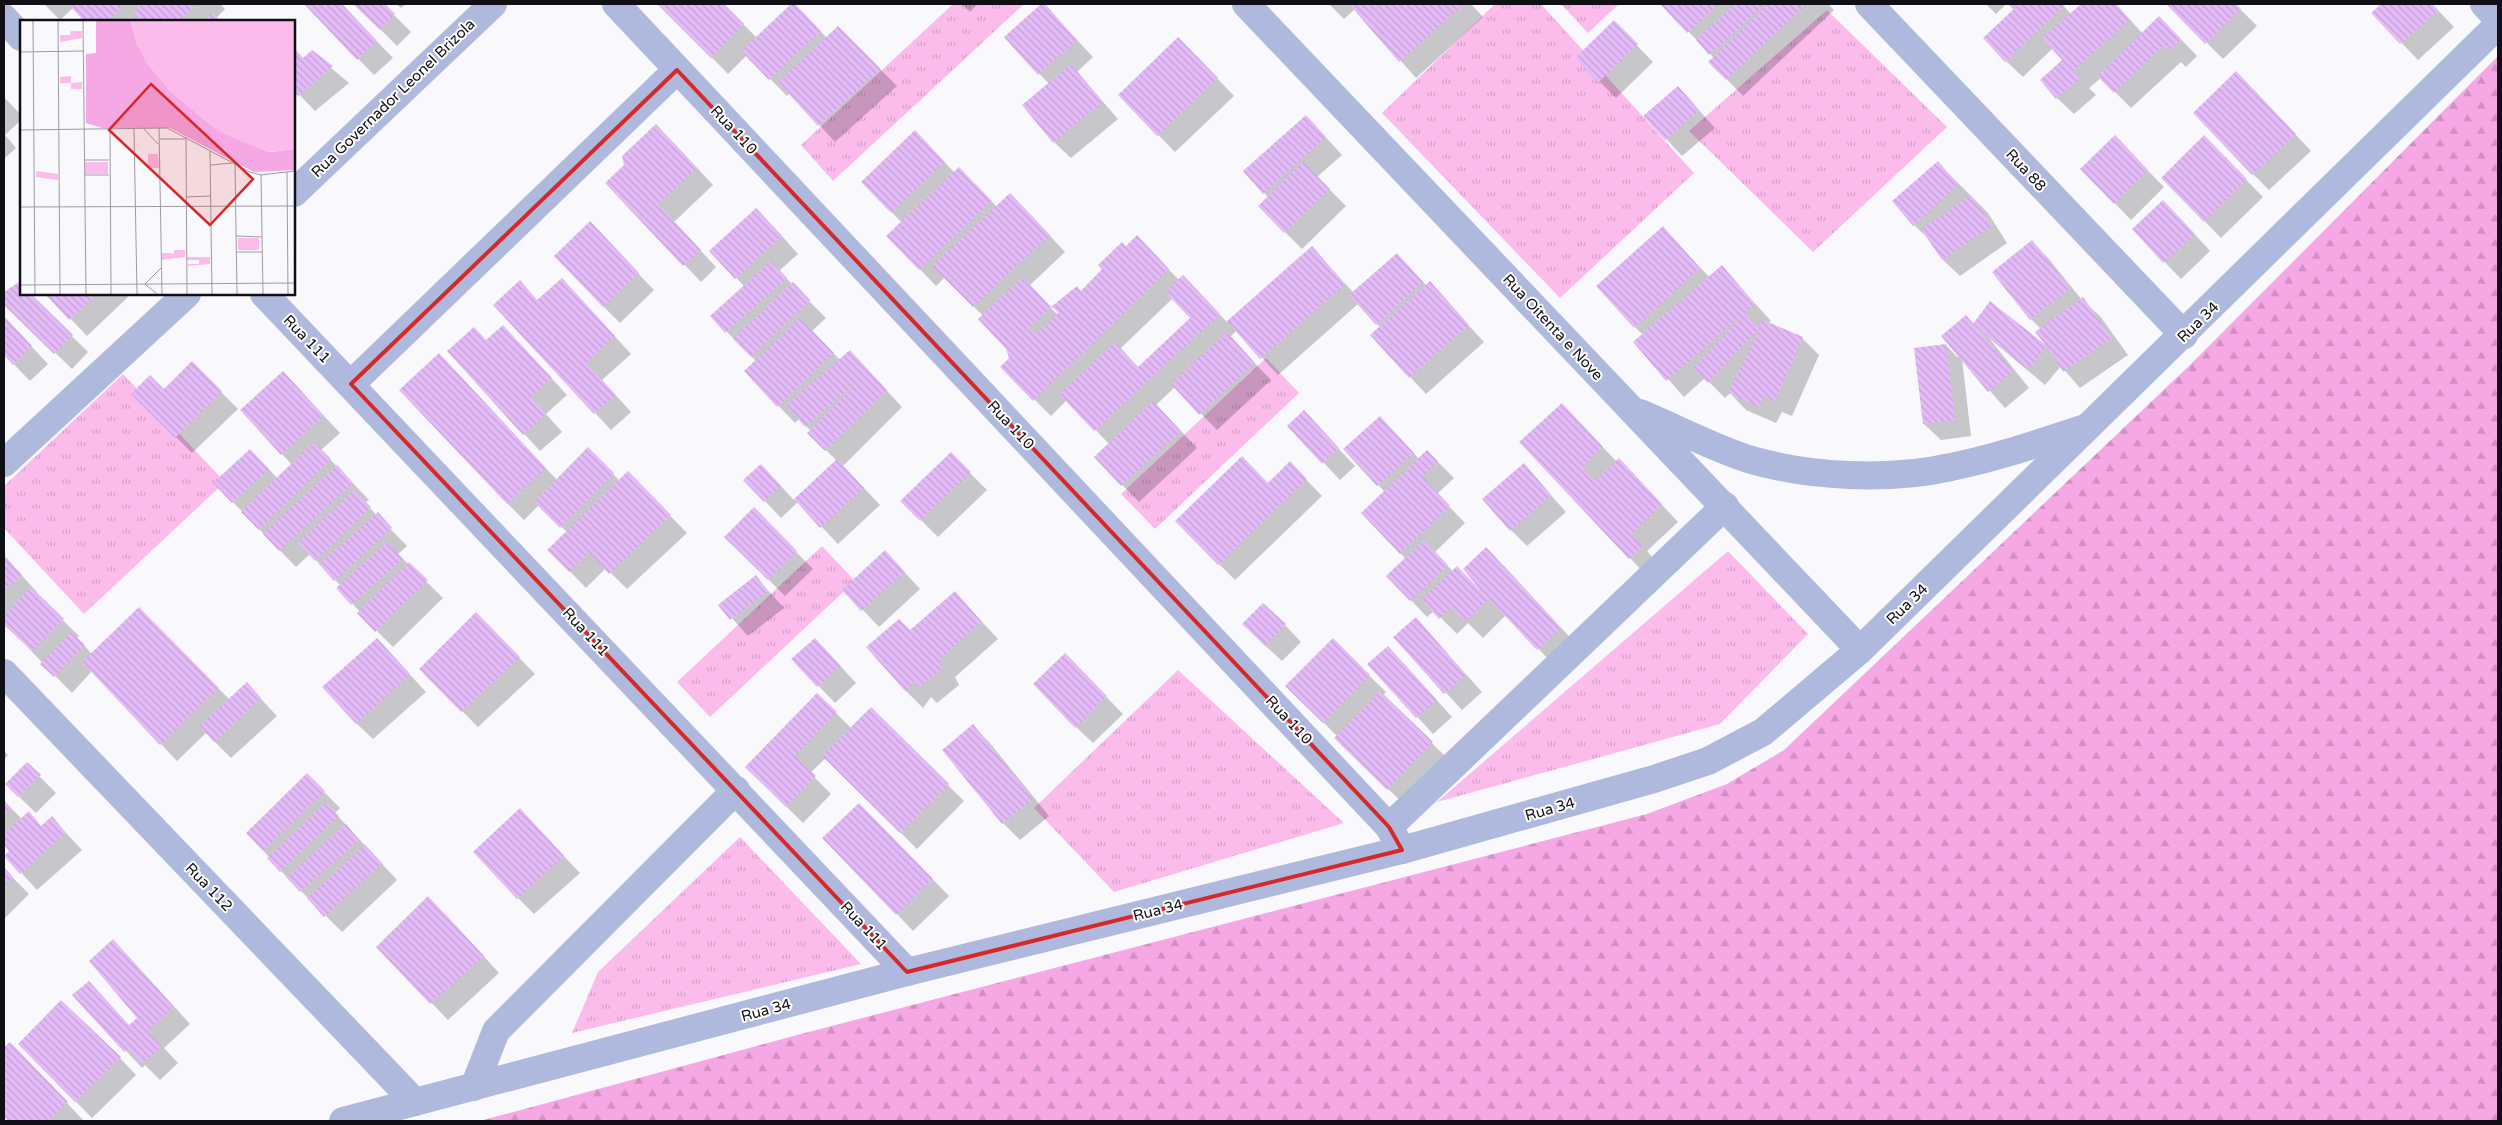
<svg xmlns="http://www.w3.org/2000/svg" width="2502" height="1125" viewBox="0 0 2502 1125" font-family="'Varela Round',sans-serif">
	<defs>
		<pattern id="grass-tufts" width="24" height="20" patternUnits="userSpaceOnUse" patternTransform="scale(1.25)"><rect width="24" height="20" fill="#fbbcec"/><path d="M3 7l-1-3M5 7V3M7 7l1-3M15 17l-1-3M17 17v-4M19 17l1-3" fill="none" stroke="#d6a0ca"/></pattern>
		<pattern id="forest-firs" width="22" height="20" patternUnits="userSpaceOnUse" patternTransform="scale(1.25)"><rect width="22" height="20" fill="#f5a8e4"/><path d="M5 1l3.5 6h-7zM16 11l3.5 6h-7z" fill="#d18fc3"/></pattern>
		<pattern id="building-back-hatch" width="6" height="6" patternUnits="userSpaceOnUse" patternTransform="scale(1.25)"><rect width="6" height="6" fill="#e4bbf8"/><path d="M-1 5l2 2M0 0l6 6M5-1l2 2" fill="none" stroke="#c3a0d4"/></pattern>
	</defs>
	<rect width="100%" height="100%" fill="#f9f9fd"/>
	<g fill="url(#grass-tufts)">
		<polygon points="953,4 1024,4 833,181 801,145"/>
		<polygon points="1495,4 1541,4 1694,173 1560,298 1382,113"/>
		<polygon points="1561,4 1619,4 1588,33"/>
		<polygon points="1827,10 1947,127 1813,252 1689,131"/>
		<polygon points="1266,358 1299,393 1155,529 1121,494"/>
		<polygon points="123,374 225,482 84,614 4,528 4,486"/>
		<polygon points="822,546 855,581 710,717 677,682"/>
		<polygon points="1728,551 1808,634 1720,724 1437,802"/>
		<polygon points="1178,670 1344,823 1114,892 1034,808"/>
		<polygon points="740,837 861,964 572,1033 598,972"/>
	</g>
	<polygon fill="url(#forest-firs)" points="2498,56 2498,1121 480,1121 801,1034 1647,814 1727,784 1784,750 2190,365"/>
	<g fill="#0003" fill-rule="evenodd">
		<polygon points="44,4 220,4 225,9 216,18 219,21 86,21 73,8 60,20"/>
		<polygon points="309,4 341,4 393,58 374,75 307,6"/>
		<polygon points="355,4 383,4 411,32 397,46"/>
		<polygon points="396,4 406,4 401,8"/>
		<polygon points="659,4 723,4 757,38 794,4 827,38 838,27 897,86 835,142 790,93 787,96 747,55 728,74"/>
		<polygon points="962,4 978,4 970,12"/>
		<polygon points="1043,4 1093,57 1077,72 1118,119 1071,158 1054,142 1049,84 1006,37"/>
		<polygon points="1329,4 1471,4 1483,17 1416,78 1355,9 1344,19"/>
		<polygon points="1662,4 1828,4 1834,10 1743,96 1710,62 1714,58"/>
		<polygon points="1986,4 2006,4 1996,14"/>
		<polygon points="2008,4 2062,4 2071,14 2083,4 2116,4 2143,34 2176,34 2197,56 2186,67 2181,62 2131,108 2101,78 2089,88 2096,95 2074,114 2057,98 2064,60 2053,48 2023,77 2006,61 2014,10"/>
		<polygon points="2168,4 2235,4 2257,26 2223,59"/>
		<polygon points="2383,4 2432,4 2454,27 2418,60 2373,13"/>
		<polygon points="1614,22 1653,62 1616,98 1576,58"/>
		<polygon points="294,49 304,59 312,52 349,83 315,111 294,89"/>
		<polygon points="1195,55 1234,96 1175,152 1119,95"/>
		<polygon points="1678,87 1715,128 1682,156 1645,116"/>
		<polygon points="2253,89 2311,151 2269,190 2253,174"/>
		<polygon points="4,97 21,115 21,120 5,135 16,148 4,159"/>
		<polygon points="1322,133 1342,155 1317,177 1346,206 1302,249 1259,206 1268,197 1244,171"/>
		<polygon points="2115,137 2164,187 2131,220 2082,169"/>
		<polygon points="2204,137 2263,197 2221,238 2163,178"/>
		<polygon points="673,142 713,185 674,222 716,267 701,282 607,183"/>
		<path d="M932,149l23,24 21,12 21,22 30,4 38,41 -36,34 30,30v-3l-6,-6 28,-15 56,-55 42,43 20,14 28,28 85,-74 42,45 43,-38 30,31 16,12 41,44 -58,52 -55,-59 9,-8 -22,-23 -80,71 -41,-45 -7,7 41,43 -54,50 -42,-43 -19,18 41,43 -58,54 -44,-45 14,-13 -42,-44 -16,16 -49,-49 9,-9 -4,-10 -24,-32 -38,-39 -9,9 -48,-50 14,-13 -39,-41zM1173,298l19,20 -53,50 -19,-19z"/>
		<polygon points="1938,163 1988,213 2007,243 1960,276 1943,260 1931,241 1914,225"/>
		<polygon points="2180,218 2210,251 2181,279 2133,229"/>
		<polygon points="773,226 798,254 779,271 826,318 812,331 840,360 850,351 902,407 843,466 880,505 838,544 798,502 781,518 745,480 761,465 794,500 837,461 809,433 811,431 799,419 795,423 746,372 757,362 711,316 744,286 711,251"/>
		<polygon points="1663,228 1710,278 1722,267 1771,321 1768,323 1802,338 1819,355 1792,416 1782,412 1776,423 1746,410 1730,393 1725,398 1705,378 1684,397 1635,342 1643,335 1635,327"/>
		<polygon points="606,240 654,290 620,323 603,306"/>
		<polygon points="2032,241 2048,258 2082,300 2100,316 2128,355 2080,388 2061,366 2045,385 1989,338 2029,388 2005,408 1962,359 1971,436 1941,440 1924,424 1946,345 1957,357 1959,356 1966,316 1974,324 1990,303 2050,349 2041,329 2031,319"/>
		<polygon points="519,282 538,301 578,296 631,354 602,380 631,412 611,430 495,305"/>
		<polygon points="19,284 21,286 21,294 29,294 88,352 72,369 4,303 4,293"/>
		<polygon points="47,294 125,294 128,297 87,336"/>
		<polygon points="4,317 48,364 30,381 4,354"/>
		<polygon points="486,341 519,343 567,395 546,414 562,432 540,451 448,352"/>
		<polygon points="192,363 238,409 192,453 133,394 164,390"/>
		<polygon points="283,372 340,433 321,450 369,500 365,503 407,546 398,554 443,598 393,647 359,613 360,612 338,588 340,585 310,554 296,567 233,502 267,467 278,479 292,465 282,454"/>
		<polygon points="455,372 557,480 588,449 620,481 628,473 687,533 627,589 606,568 586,588 549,550 567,532 539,505 524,520 507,503"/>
		<polygon points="1578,421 1617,462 1636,477 1678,522 1647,551 1658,564 1646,575 1521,442"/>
		<polygon points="1289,426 1320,429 1355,466 1340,480"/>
		<polygon points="1396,434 1419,459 1427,451 1454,478 1437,494 1465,523 1434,553 1453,571 1480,590 1503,565 1577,645 1554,665 1506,615 1483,638 1468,623 1457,634 1434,611 1427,617 1388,576 1406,559 1363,513 1385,492 1378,485"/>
		<polygon points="951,454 987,490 938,537 902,501"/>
		<polygon points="1290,463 1322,496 1235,580 1176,521 1268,484"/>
		<polygon points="1524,465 1566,512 1527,546 1511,530"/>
		<polygon points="754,509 813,569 785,596 726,537"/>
		<polygon points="885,551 920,589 879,627 844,590"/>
		<polygon points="4,556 37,592 36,594 79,636 77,638 92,654 139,609 230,700 247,684 277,716 231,758 206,733 177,761 92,671 72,693 4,623"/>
		<polygon points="756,577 784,608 748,636 720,605"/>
		<polygon points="955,593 998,639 955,677 959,685 937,703 931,697 923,708 906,691 911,631"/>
		<polygon points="476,614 535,674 478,727 420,669"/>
		<polygon points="1416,619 1482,692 1462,710 1395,637"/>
		<polygon points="1285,625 1301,642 1282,661 1260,641"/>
		<polygon points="377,639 426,692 373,739 356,723"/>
		<polygon points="1333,640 1386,692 1383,695 1449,760 1405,805 1352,755 1338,737 1287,686"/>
		<polygon points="831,656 856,683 835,703 793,659"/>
		<polygon points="1369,664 1404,664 1452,717 1433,734"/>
		<polygon points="1081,671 1123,714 1093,743 1076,727"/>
		<polygon points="817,694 851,728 871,709 964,801 917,849 826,758 810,773 831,794 803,823 746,767"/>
		<polygon points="972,726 989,742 1049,816 1020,840 1003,823 944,750"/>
		<polygon points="4,751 8,755 4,760"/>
		<polygon points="27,764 56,793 36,813 6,784"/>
		<polygon points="307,775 340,808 335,813 397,880 342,932 281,871 248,833"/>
		<polygon points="4,801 22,819 29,813 42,827 52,818 82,850 37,890 6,856 11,852 5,845 4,847"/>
		<polygon points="876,821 949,896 913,931 897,914"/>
		<polygon points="536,827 580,873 534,914 518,898"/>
		<polygon points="4,869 29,894 4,919"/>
		<polygon points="445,914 499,973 448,1020 378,947"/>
		<polygon points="130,958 190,1024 164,1048 178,1063 160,1080 145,1065 142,1068 74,995 130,1026 139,1018"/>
		<polygon points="10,1043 83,1120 82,1121 10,1121 4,1115 4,1049"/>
		<polygon points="19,1044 120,1058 136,1075 92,1118"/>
	</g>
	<g fill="url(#building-back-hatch)">
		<polygon points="68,4 126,4 108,21 84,21"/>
		<polygon points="142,4 197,4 179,21 142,21 133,13"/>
		<polygon points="307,4 342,4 377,41 357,60 305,5"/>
		<polygon points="353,4 385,4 395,14 380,30"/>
		<polygon points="657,4 724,4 744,24 711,58"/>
		<polygon points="791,4 795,4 821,31 769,80 741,51"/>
		<polygon points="1041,4 1045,4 1077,40 1038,75 1004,37"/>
		<polygon points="1349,4 1381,4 1369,16 1384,4 1464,4 1399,62"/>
		<polygon points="1660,4 1720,4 1687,33"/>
		<polygon points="1735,4 1766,4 1709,55 1696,40"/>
		<polygon points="1768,4 1807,4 1726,80 1708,62"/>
		<polygon points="2019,4 2062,4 2064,6 2005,62 1983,38"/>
		<polygon points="2081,4 2115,4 2130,20 2073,71 2080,78 2056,99 2040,80 2062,60 2042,38"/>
		<polygon points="2166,4 2236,4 2241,9 2205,44"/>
		<polygon points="2381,4 2432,4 2438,10 2400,44 2371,13"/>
		<polygon points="213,13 221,21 204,21"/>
		<polygon points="2159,16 2181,39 2168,51 2163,46 2114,93 2097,76"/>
		<polygon points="1614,20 1638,44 1598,83 1575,58"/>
		<polygon points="838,26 881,69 818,126 778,82"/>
		<polygon points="1178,37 1218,78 1157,136 1118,95"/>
		<polygon points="294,48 303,58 312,50 333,66 298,96 294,91"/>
		<polygon points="1071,64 1103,102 1053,143 1022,105"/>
		<polygon points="2236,71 2296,134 2252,175 2193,113"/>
		<polygon points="1678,86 1699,110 1665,140 1643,116"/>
		<polygon points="1306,115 1326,137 1263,194 1243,171"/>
		<polygon points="656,124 697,168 658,204 701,250 683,266 605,183 624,165 622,156"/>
		<polygon points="915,130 945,162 891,213 861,182"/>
		<polygon points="2115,135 2148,170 2114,204 2080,169"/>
		<polygon points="2204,135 2247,179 2204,222 2161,178"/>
		<polygon points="1938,161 1958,185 1913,226 1892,201"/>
		<polygon points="1303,162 1330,189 1284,233 1258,206"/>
		<polygon points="959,167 992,201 919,270 886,236"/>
		<polygon points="1010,193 1050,235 973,307 932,266"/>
		<polygon points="1971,195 1992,226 1942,260 1921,229"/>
		<polygon points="2163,200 2195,234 2163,263 2132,229"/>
		<polygon points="756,208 782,236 735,279 709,251"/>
		<polygon points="590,221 639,273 603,307 554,256"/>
		<polygon points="1663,226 1700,268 1634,328 1596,286"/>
		<polygon points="1137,235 1169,269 1033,401 1000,367 1009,358 1006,349 978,319 1023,277 1051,307 1018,338 1029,329 1037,334 1059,312 1051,307 1077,286 1081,291 1102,269 1098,265 1122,242 1126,246"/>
		<polygon points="2032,240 2070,288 2030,320 1992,272"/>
		<polygon points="1312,246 1345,284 1260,359 1227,321"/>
		<polygon points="1397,253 1423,282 1376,325 1349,295"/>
		<polygon points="771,261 787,278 725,333 710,316"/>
		<polygon points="1722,265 1755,304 1666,381 1633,342"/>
		<polygon points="1183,275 1220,314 1094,431 1059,394 1115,342 1138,367 1190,318 1165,292"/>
		<polygon points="562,278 615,336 586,363 616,395 594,414 493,305 520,280 537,300"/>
		<polygon points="1430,281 1469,325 1409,378 1370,335"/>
		<polygon points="19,282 21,285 21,294 31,294 73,335 54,354 4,305 4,292"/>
		<polygon points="793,282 810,300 751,357 733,339"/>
		<polygon points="45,294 97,294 69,320"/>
		<polygon points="2083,297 2112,338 2063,372 2048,348 2035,332"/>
		<polygon points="1990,301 2047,346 2028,370 1973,324"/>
		<polygon points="1745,313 1760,328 1708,383 1693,368"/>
		<polygon points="1966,315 2013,371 1988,392 1941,336"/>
		<polygon points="4,316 32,346 13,365 4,355"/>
		<polygon points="800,318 834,353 777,407 744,371"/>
		<polygon points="1761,319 1803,337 1775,401 1765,396 1759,407 1728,393 1760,328"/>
		<polygon points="503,325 552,378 531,397 546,414 523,435 447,351 474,327 486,340"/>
		<polygon points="1227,332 1255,363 1199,415 1171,384"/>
		<polygon points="1946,344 1955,420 1923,424 1914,348"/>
		<polygon points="850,350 887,390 825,451 807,433 865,375 805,427 786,405"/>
		<polygon points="439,353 546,468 507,504 399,390"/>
		<polygon points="192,361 222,391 175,438 131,394 150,375 164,389"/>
		<polygon points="283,371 324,416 281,455 240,410"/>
		<polygon points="1153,401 1181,431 1121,486 1094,457"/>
		<polygon points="1562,403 1603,447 1582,467 1595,481 1619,458 1662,504 1631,534 1643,546 1629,559 1519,442"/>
		<polygon points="1304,410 1339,448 1322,464 1287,426"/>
		<polygon points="1380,416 1414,453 1377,486 1343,449"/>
		<polygon points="314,442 331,459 259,530 241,512"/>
		<polygon points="588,447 614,473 560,528 534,502"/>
		<polygon points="250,449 269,469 232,503 213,483"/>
		<polygon points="1427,450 1438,461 1422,476 1450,506 1400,554 1361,513"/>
		<polygon points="951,452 971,472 920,521 900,501"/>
		<polygon points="1242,456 1268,483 1290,461 1307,479 1218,565 1175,521"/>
		<polygon points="837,459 864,488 820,528 794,499"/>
		<polygon points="1524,463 1551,495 1510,531 1482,499"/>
		<polygon points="761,464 781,486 764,502 743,480"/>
		<polygon points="337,465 353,483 279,551 263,534"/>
		<polygon points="628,471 671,515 609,574 589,552 569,572 547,550"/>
		<polygon points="354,490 371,507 315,561 298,543"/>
		<polygon points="754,507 797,551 768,580 724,537"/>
		<polygon points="378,512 392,528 334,581 319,564"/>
		<polygon points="1424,540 1448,565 1410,601 1386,576"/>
		<polygon points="387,542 403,559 351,605 336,588"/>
		<polygon points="1486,547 1561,628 1537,650 1489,599 1465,622 1451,607 1439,619 1421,600 1457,566 1482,592 1463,569"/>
		<polygon points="885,550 905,572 861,611 842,590"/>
		<polygon points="4,555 22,575 4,591"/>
		<polygon points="409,562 428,580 375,632 357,613"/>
		<polygon points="756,575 768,591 730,620 718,605"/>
		<polygon points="31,587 64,619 32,651 4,625 4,615"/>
		<polygon points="955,591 982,622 939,660 943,668 920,687 914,680 906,692 866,647 899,619 910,630"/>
		<polygon points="1263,603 1286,624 1265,646 1242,624"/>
		<polygon points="139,607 219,688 160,745 82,662"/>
		<polygon points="476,612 520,657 461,712 419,669"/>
		<polygon points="1416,617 1466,675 1444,694 1393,637"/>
		<polygon points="71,632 85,645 54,677 40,664"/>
		<polygon points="377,638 410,674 356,724 322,687"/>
		<polygon points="815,638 841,666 817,687 791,659"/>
		<polygon points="1333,638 1370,675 1323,723 1285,686"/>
		<polygon points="1388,646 1437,700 1416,718 1367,664"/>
		<polygon points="1065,653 1107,696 1075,728 1033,684"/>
		<polygon points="247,682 261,698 214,742 199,726"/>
		<polygon points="1380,691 1433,742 1387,790 1334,738"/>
		<polygon points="817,693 837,712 795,756 816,776 786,807 745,767"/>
		<polygon points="871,707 949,784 900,833 822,756"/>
		<polygon points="973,724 1033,799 1002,824 942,750"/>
		<polygon points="27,762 41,775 18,797 5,784"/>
		<polygon points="307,773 325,791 263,851 246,833"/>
		<polygon points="4,800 11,808 4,815"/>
		<polygon points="326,802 339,816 280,872 267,858"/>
		<polygon points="859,803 933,879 896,915 822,838"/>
		<polygon points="520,808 564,856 517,899 473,852"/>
		<polygon points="29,811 41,826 52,816 66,833 20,874 4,856 9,851 4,845 4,834"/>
		<polygon points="346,824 359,840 300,892 286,877"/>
		<polygon points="365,845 382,863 324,917 307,898"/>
		<polygon points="4,867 13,877 4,886"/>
		<polygon points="428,896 484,956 430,1004 376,947"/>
		<polygon points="113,939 174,1007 148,1030 162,1046 142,1064 128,1049 124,1052 72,995 89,981 129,1025 137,1018 89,961"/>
		<polygon points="61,1000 121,1057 75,1102 18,1044"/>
		<polygon points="10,1042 68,1102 49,1121 8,1121 4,1117 4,1047"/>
	</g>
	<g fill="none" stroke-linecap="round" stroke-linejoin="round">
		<g stroke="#afb9dd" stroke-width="28">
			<polyline points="616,4 1389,827 1402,850"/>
			<polyline points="1246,4 1860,650"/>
			<polyline points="1869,4 2184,335"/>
			<polyline points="2484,4 2498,19"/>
			<polyline points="4,18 21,37"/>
			<polyline points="294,193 493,4"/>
			<polyline points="264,294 907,972"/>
			<polyline points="351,384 677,70"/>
			<path d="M1640,413c33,14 74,35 108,46 61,18 141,22 203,8 45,-9 88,-24 131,-38"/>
			<polyline points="4,463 187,294"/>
			<polyline points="4,673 415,1102"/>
			<polyline points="1389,827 1725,506"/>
			<polyline points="474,1087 496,1031 736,790"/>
			<polyline points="343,1121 907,972 1402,850 1654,779 1708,761 1763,732 1860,650 2498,25"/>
		</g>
	</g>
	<path fill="none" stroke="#d62828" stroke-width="4" stroke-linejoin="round" d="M677,70l712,757 13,23 -495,122 -556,-588z"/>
	<g text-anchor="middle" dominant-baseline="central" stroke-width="4" stroke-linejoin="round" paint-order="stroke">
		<g font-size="15" fill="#110f16" stroke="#fff">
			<text transform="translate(393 98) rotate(-44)">Rua Governador Leonel Brizola</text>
			<text transform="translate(734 130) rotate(47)">Rua 110</text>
			<text transform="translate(2026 170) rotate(47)">Rua 88</text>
			<text transform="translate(2198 322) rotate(-44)">Rua 34</text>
			<text transform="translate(1553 327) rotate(47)">Rua Oitenta e Nove</text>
			<text transform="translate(307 339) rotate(46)">Rua 111</text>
			<text transform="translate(1011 425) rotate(47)">Rua 110</text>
			<text transform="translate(1907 604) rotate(-44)">Rua 34</text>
			<text transform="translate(586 632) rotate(47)">Rua 111</text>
			<text transform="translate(1289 720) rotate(47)">Rua 110</text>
			<text transform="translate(1550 809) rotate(-16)">Rua 34</text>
			<text transform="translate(209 887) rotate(46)">Rua 112</text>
			<text transform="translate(1158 910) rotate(-14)">Rua 34</text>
			<text transform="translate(864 926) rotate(47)">Rua 111</text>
			<text transform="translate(766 1010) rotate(-15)">Rua 34</text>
		</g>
	</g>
	<g transform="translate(20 20)">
		<rect width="275" height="275" fill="#f9f9fd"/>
		<path d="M51,11h11v7l-22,4v-7h10zM51,56v7l11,-1v7h-11v-6h-11v-6zM128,134h10l1,14h-11zM65,142h23v12h-23zM16,151l22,3v6l-22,-3zM218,218h21v12h-21zM154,230h11v7l-23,3v-7h11l1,3zM167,237h23v7l-22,2v-2h11v-4h-12z" fill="#fbbcec"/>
		<path d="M76,1h35l6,24 32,45 49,41 51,21 26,-3v21l-41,2 -84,-44h-68l-16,-5v-69l10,-1z" fill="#f5a8e4"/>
		<path d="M111,1h164v128l-26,3 -52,-21 -48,-41 -21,-25 -11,-20z" fill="#fbbcec"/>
		<path fill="none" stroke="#9c9ba1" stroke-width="1" d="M13,1l2,273M38,1l2,273M63,1l3,273M0,32l64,-1M139,108l3,166M90,109l1,165M114,109l3,165M124,109l14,15M0,110l147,-2 83,44 11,3 34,-4M166,117l1,157M140,119h25M190,131l2,143M64,140h25M215,144l2,130M191,145l21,-2M267,152l1,122M65,155h24M241,155l2,119M166,177l25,-1M0,187l275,-1M216,216l26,1M216,232h26M0,265l275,-2M137,274l-12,-10 16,-16"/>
		<path fill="#d62828" fill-opacity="0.15" stroke="#d62828" stroke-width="2.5" d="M131,64l102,95 -43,46 -101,-95z"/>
		<rect width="275" height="275" fill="none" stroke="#110f16" stroke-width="2.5"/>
	</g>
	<rect width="2502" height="1125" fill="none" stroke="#110f16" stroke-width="10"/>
</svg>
